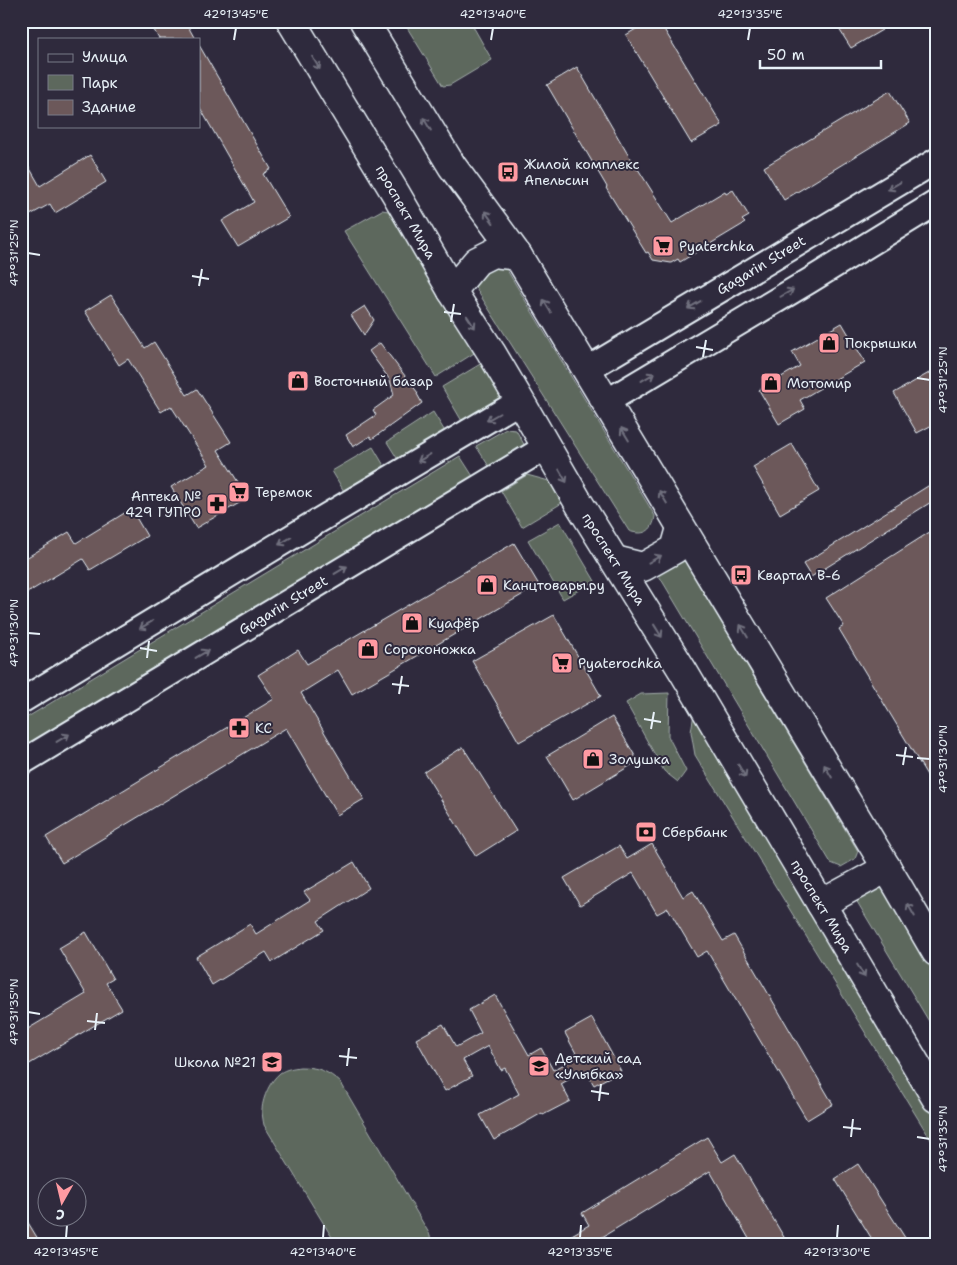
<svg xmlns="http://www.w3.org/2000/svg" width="957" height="1265" viewBox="0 0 957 1265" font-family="'Shantell Sans',sans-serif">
	<rect width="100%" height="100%" fill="#2f2a3d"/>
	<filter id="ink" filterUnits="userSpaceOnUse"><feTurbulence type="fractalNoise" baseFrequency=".02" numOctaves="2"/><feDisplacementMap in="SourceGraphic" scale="10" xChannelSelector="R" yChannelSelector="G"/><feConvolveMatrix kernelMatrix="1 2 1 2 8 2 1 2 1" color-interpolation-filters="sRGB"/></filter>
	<g filter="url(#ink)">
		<g fill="#5d685d" stroke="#a2acaa">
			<polygon points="403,21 470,21 492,60 450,85 443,86"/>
			<polygon points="382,210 395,212 479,350 436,377 344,231"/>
			<path d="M501,264l6,6 148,246c-2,16 -12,20 -26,15l-154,-244 -2,-9z"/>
			<polygon points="487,360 507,394 466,428 442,387"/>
			<polygon points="433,412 449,438 402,466 387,442"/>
			<polygon points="506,429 516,430 526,448 492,471 476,446"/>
			<polygon points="373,447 386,469 345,493 332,471"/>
			<polygon points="460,456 476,481 21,756 21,721"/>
			<polygon points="527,475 549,481 562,503 522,527 501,491"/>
			<polygon points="560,522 595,581 563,599 528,540"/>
			<polygon points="680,553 858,851 855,859 841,867 831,863 655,569"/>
			<polygon points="669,693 668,736 686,771 678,782 664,771 626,703 641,694"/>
			<polygon points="694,713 936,1103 936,1148 695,755 691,732"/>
			<polygon points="881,887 936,976 936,1033 856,900"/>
			<path d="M300,1067c18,0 28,4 41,16l89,152 1,9h-95l-72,-119c-1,-5 -2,-11 -2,-16 1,-12 8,-28 18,-36 6,-4 13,-5 20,-6z"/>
		</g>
		<g fill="#6c585a" stroke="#e8f1f8">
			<polygon points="149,21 185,21 195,39 159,39"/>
			<polygon points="649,21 659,21 722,125 691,143 626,35"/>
			<polygon points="834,21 876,21 882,30 851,48"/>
			<polygon points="199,45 271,169 263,174 289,217 238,247 222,221 254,202 199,106"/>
			<polygon points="577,67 637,170 638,169 672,223 725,191 726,194 733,190 749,216 742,220 745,223 680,262 678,259 671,263 653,260 648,252 646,253 606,188 607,187 547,85"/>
			<polygon points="890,91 910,123 784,200 764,167"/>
			<polygon points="21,153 40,186 90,155 106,182 55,213 50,204 21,220"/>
			<polygon points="111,295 145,348 154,342 187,395 197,389 231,442 218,450 248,498 196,528 171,487 209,465 171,406 161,412 128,359 119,365 85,311"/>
			<polygon points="365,306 374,320 364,335 351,315"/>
			<polygon points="842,323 865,362 800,400 805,409 779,424 759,390 800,366 792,352"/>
			<polygon points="380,343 418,393 417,394 422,403 372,439 370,436 353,447 346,435 376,415 373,410 394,395 390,380 369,351"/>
			<polygon points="936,369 936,423 917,433 894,393"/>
			<polygon points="792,444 819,491 780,514 753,467"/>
			<polygon points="936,481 936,499 811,577 803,564"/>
			<polygon points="131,509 147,536 90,570 83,559 27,593 21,583 21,561 69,532 76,543"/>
			<polygon points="936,528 936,790 839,629 844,626 826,598"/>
			<polygon points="514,543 539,585 352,694 338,670 301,693 364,799 337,815 286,728 62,863 46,837 274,699 258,675 298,650 307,664"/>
			<polygon points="554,615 601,696 519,742 472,661"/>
			<polygon points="612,717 638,761 573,800 547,756"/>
			<polygon points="463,747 516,831 476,856 424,772"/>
			<polygon points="652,844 683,897 693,891 723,941 734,935 833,1104 807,1120 707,951 697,957 668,908 657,914 633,873 580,905 564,878 619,846 627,859"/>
			<polygon points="354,862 369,888 318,921 324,930 272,962 266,952 212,985 196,957 250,924 256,934 310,900 304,892"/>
			<polygon points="86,932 113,979 106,983 122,1009 21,1069 21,1033 86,994 59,948"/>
			<polygon points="495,995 529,1055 541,1048 553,1070 578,1057 565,1033 592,1018 621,1071 594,1085 585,1070 561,1084 570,1101 543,1115 542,1113 494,1140 480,1115 519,1094 505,1068 501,1070 488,1046 463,1060 472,1076 445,1091 416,1039 443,1024 456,1047 481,1033 469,1010"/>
			<polygon points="707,1137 722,1162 735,1154 788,1244 752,1244 710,1171 599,1239 602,1244 556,1244 589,1225 582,1213"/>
			<polygon points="858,1164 909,1244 875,1244 835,1179"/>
			<polygon points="21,1211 41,1244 21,1244"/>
		</g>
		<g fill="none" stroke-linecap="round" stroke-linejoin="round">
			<g stroke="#e8f1f8" stroke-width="28">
				<g id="minor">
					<polyline points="586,370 936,161"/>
					<polyline points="606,402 809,281 936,203"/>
					<polyline points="21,701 313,524 520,401"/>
					<polyline points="21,763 546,447"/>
				</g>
			</g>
			<g stroke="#e8f1f8" stroke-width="31">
				<g id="major">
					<polyline points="291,21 396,194 452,291 491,352 520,401 580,505 683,671 936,1098"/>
					<polyline points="364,21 452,166 518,256 897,885 936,952"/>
					<polyline points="452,291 477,261 493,253 518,256"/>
					<polyline points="615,560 643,567 675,549 681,528"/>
					<polyline points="821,904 887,868"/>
				</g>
			</g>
			<use href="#minor" stroke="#2f2a3d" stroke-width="24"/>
			<use href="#major" stroke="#2f2a3d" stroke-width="28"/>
		</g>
		<defs><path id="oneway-shaft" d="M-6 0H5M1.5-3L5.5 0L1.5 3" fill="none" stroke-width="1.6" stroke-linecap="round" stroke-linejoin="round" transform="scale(1.25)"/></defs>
		<g stroke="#70707e">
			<use href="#oneway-shaft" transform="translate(316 63) rotate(59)"/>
			<use href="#oneway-shaft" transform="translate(427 124) rotate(-121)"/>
			<use href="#oneway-shaft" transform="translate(894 186) rotate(149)"/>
			<use href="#oneway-shaft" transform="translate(489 217) rotate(-126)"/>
			<use href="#oneway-shaft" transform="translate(787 293) rotate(-30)"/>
			<use href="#oneway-shaft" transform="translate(694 305) rotate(149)"/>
			<use href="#oneway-shaft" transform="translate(547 306) rotate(-121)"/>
			<use href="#oneway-shaft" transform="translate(471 322) rotate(57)"/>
			<use href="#oneway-shaft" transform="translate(648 377) rotate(-31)"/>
			<use href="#oneway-shaft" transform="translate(493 417) rotate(150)"/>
			<use href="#oneway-shaft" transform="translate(625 434) rotate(-121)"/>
			<use href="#oneway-shaft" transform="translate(424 458) rotate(149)"/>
			<use href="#oneway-shaft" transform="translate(563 476) rotate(60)"/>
			<use href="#oneway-shaft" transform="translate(663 497) rotate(-121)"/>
			<use href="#oneway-shaft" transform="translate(285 541) rotate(149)"/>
			<use href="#oneway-shaft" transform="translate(655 559) rotate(-29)"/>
			<use href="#oneway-shaft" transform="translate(341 570) rotate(-31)"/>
			<use href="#oneway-shaft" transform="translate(146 625) rotate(149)"/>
			<use href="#oneway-shaft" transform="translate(658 631) rotate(58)"/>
			<use href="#oneway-shaft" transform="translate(744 631) rotate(-121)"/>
			<use href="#oneway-shaft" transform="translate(202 654) rotate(-31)"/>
			<use href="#oneway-shaft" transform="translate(63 738) rotate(-31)"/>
			<use href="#oneway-shaft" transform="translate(742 771) rotate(59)"/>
			<use href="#oneway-shaft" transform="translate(828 771) rotate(-121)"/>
			<use href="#oneway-shaft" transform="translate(911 910) rotate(-120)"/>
			<use href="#oneway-shaft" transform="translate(861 971) rotate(59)"/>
		</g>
	</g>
	<path fill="none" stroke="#e8f1f8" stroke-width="2" d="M234,40l2,-12M491,40l2,-12M748,40l2,-12M28,253l12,2M192,276l17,3M199,286l3,-17M444,312l17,2M451,322l3,-18M696,347l17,3M703,357l3,-17M917,378l13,2M28,633l12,1M140,648l17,3M147,658l2,-17M392,684l17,2M399,694l3,-18M644,719l17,3M651,729l3,-17M896,755l17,2M917,758l13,1M903,765l3,-18M28,1012l12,2M87,1021l18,2M95,1030l2,-17M339,1056l18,2M347,1066l2,-18M591,1091l18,3M599,1101l2,-17M843,1127l18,2M851,1137l2,-18M917,1137l13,2M66,1238l1,-13M323,1238l1,-13M580,1238l1,-13M837,1238l1,-13"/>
	<defs>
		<g id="bus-square" transform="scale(1.125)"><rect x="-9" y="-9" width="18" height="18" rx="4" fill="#ff9aa2" stroke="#2f2a3d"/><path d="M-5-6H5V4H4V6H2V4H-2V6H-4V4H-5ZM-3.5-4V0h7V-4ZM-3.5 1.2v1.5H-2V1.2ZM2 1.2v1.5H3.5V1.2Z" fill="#111"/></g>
		<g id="supermarket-square" transform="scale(1.125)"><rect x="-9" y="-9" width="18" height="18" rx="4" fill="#ff9aa2" stroke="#2f2a3d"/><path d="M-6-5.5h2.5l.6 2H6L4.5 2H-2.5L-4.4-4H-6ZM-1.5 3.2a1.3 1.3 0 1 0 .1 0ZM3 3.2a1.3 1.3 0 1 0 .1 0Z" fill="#111"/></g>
		<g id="shop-square" transform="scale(1.125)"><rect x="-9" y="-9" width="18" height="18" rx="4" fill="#ff9aa2" stroke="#2f2a3d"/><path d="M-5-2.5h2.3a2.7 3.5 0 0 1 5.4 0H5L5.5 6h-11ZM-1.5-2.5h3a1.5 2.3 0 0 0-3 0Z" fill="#111"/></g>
		<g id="pharmacy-square" transform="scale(1.125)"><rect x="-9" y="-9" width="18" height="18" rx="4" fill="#ff9aa2" stroke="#2f2a3d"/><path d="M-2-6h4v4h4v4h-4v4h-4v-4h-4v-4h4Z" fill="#111"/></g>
		<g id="bank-square" transform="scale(1.125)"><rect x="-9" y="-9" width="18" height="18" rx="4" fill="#ff9aa2" stroke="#2f2a3d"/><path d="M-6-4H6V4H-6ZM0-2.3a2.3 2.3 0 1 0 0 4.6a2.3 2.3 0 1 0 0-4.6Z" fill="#111"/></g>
		<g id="school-square" transform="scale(1.125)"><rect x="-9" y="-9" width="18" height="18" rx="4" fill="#ff9aa2" stroke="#2f2a3d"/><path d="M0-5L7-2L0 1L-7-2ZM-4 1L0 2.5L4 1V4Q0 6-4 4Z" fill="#111"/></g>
	</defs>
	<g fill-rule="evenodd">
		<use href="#bus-square" x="508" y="172"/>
		<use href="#supermarket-square" x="663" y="246"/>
		<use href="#shop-square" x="829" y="343"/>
		<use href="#shop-square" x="298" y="381"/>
		<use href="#shop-square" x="771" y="383"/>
		<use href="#supermarket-square" x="239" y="492"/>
		<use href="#pharmacy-square" x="217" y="504"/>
		<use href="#bus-square" x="741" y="575"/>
		<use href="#shop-square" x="487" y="585"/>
		<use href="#shop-square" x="412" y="623"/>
		<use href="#shop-square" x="368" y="649"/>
		<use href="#supermarket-square" x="562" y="663"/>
		<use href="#pharmacy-square" x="239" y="728"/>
		<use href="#shop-square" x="593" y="759"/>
		<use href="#bank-square" x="646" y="832"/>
		<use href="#school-square" x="272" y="1062"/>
		<use href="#school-square" x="539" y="1066"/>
	</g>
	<g text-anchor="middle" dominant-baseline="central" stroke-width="4" stroke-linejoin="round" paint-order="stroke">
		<g font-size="14" fill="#e8f1f8" stroke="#2f2a3d" text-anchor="start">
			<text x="524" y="164">Жилой комплекс<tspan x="524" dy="16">Апельсин</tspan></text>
			<text x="679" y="246">Pyaterchka</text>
			<text x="845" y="343">Покрышки</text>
			<text x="314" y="381">Восточный базар</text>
			<text x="787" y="383">Мотомир</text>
			<text x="255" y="492">Теремок</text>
			<text x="201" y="496" text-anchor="end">Аптека №<tspan x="201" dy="16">429 ГУПРО</tspan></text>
			<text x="757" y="575">Квартал В-6</text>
			<text x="503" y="585">Канцтовары.ру</text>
			<text x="428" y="623">Куафёр</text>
			<text x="384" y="649">Сороконожка</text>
			<text x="578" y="663">Pyaterochka</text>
			<text x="255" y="728">КС</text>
			<text x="609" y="759">Золушка</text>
			<text x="662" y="832">Сбербанк</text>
			<text x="555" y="1058">Детский сад<tspan x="555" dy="16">«Улыбка»</tspan></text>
			<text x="256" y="1062" text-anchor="end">Школа №21</text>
		</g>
		<g font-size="14" fill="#e8f1f8" stroke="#2f2a3d">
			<text transform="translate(406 212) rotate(60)">проспект Мира</text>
			<text transform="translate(761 265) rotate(-31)">Gagarin Street</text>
			<text transform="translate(614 559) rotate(58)">проспект Мира</text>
			<text transform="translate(283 605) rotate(-31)">Gagarin Street</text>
			<text transform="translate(822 906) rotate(59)">проспект Мира</text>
		</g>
	</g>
	<rect width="957" height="1265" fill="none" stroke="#2f2a3d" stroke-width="55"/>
	<rect x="38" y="38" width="162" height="90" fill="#2f2a3d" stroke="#797a88"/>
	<rect x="48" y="54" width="25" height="8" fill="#2f2a3d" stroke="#797a88"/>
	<text x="82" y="62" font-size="15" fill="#e8f1f8">Улица</text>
	<rect x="48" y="75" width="25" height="15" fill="#5d685d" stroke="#797a88"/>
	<text x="82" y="88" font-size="15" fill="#e8f1f8">Парк</text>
	<rect x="48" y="100" width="25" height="15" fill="#6c585a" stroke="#797a88"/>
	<text x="82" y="112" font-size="15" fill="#e8f1f8">Здание</text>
	<g transform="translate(62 1202) rotate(188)"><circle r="24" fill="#2f2a3d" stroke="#797a88"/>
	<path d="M0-4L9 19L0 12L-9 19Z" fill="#ff9aa2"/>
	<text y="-8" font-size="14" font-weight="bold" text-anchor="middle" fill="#e8f1f8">С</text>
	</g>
	<path d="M760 60v8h121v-8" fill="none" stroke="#e8f1f8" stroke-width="2.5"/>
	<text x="767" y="60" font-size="15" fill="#e8f1f8" stroke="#2f2a3d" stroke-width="4" paint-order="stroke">50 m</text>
	<rect x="28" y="28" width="902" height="1210" fill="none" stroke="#e8f1f8" stroke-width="2"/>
	<g font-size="12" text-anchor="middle" fill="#e8f1f8">
		<text x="236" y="18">42°13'45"E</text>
		<text x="493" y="18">42°13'40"E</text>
		<text x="750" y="18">42°13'35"E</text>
		<text transform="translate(14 253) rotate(-90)" y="4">47°31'25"N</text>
		<text transform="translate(943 380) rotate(-90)" y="4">47°31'25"N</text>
		<text transform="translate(14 633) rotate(-90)" y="4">47°31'30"N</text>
		<text transform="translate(943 759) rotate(-90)" y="4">47°31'30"N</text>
		<text transform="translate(14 1012) rotate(-90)" y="4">47°31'35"N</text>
		<text transform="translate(943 1139) rotate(-90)" y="4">47°31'35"N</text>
		<text x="66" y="1256">42°13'45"E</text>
		<text x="323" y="1256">42°13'40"E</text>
		<text x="580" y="1256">42°13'35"E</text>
		<text x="837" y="1256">42°13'30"E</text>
	</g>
</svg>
